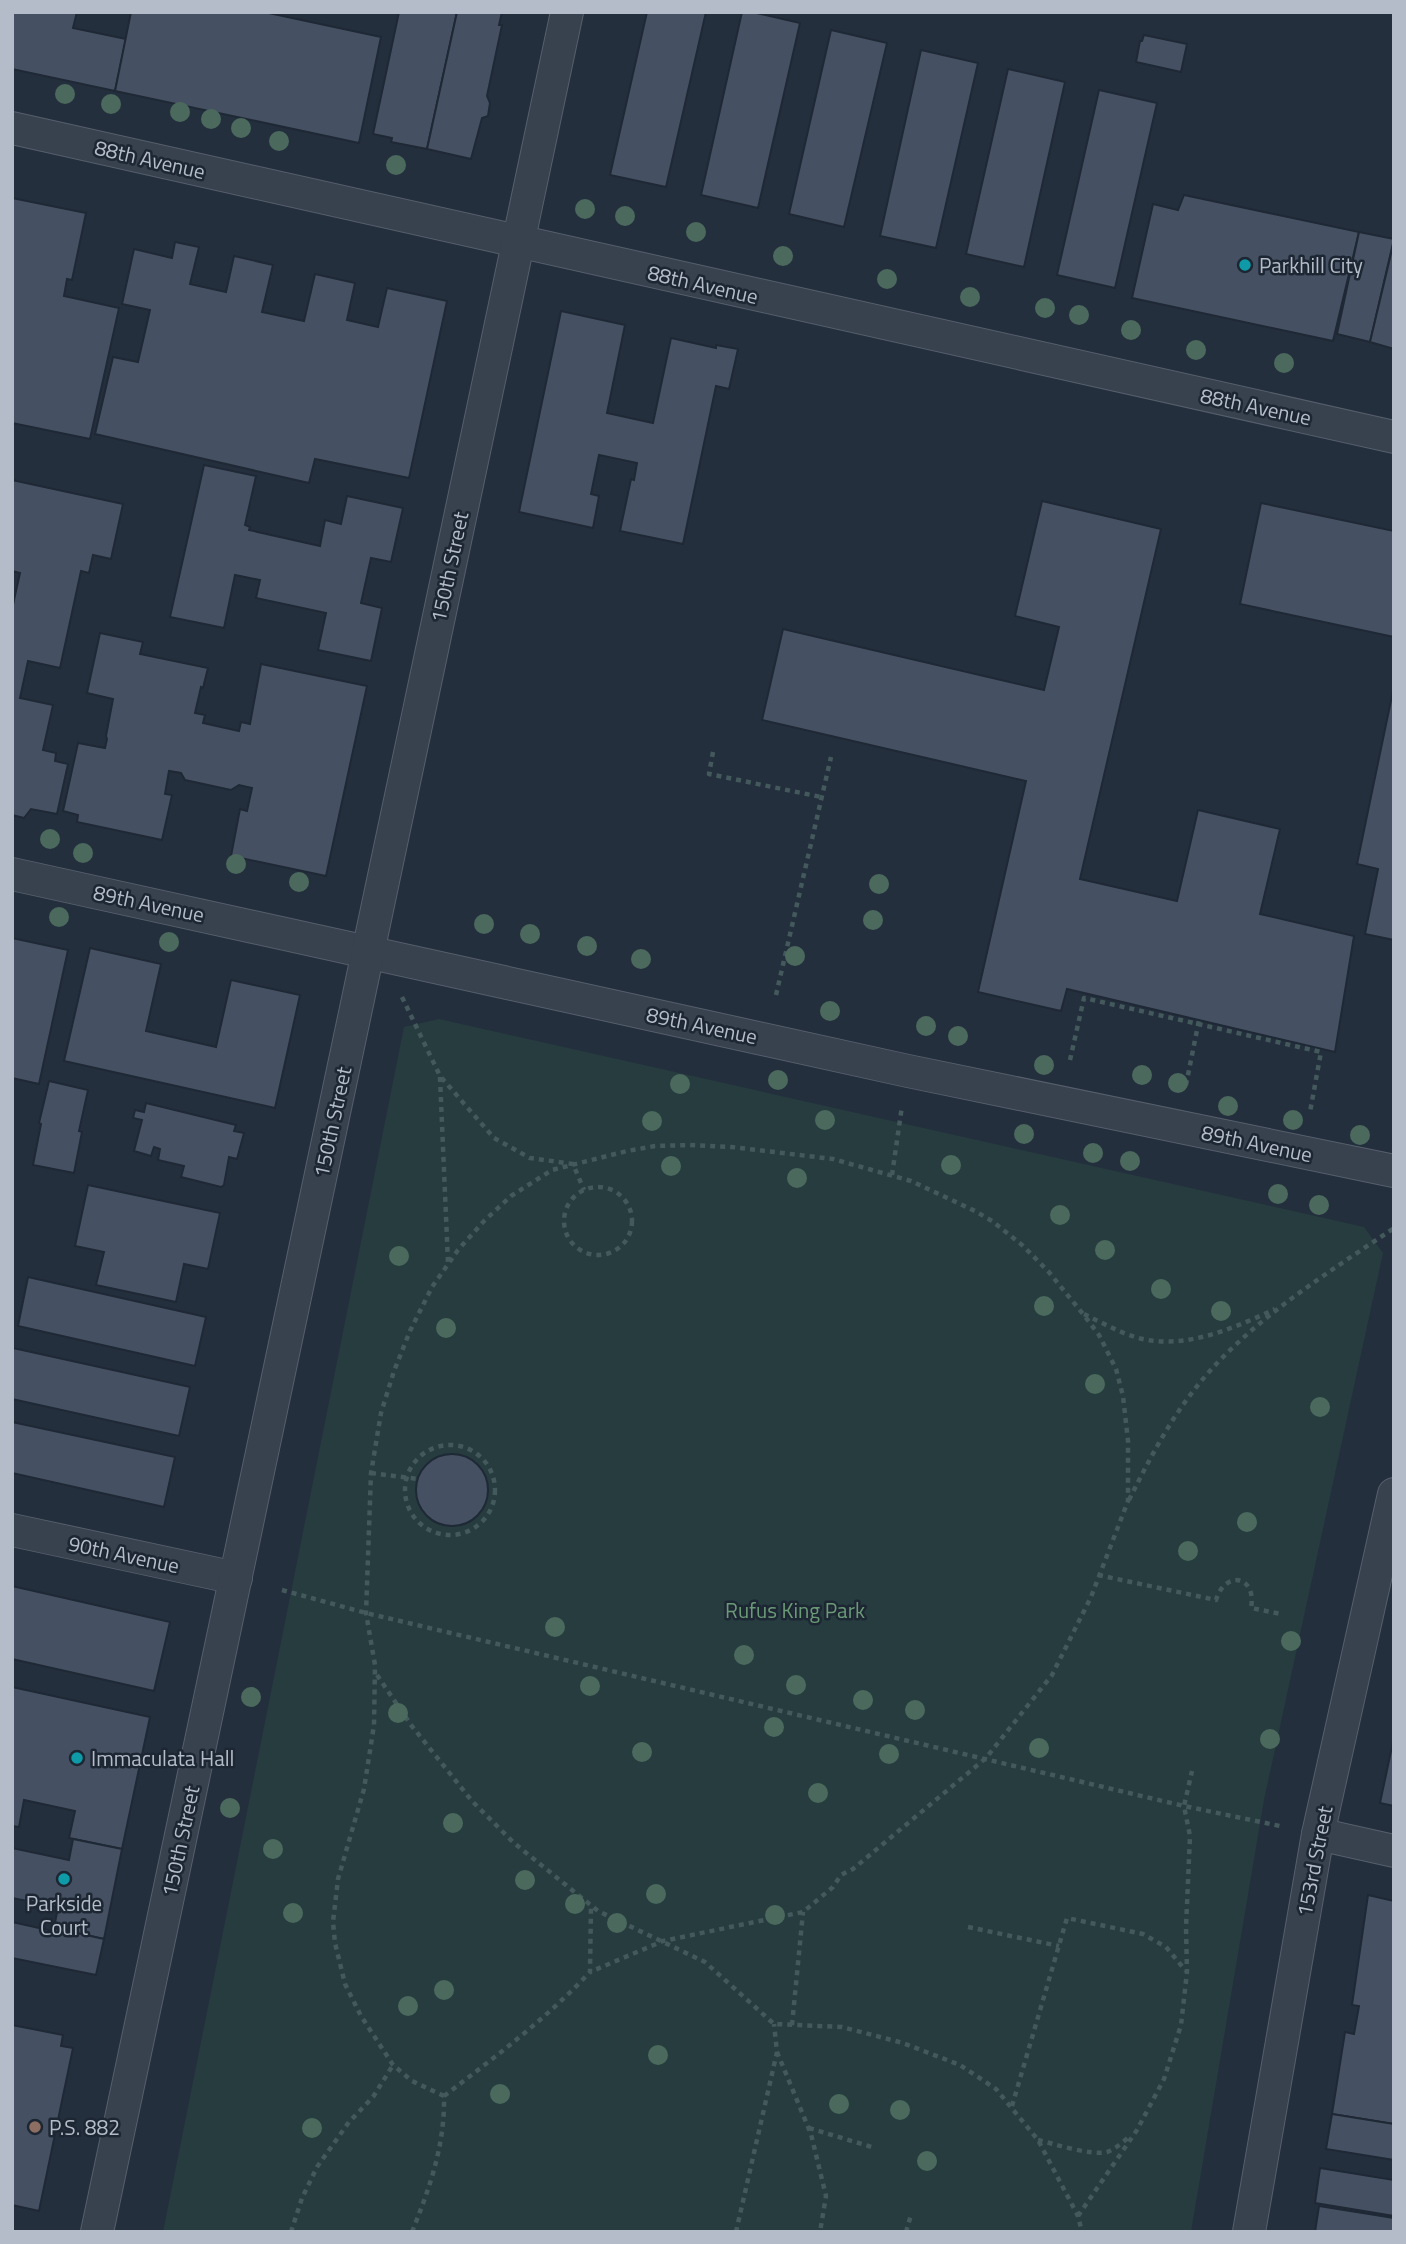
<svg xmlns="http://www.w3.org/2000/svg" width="1406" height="2244" viewBox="0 0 1406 2244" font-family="'Titillium Web',sans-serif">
	<rect width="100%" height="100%" fill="#242f3e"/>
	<polygon fill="#263c3f" points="439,1019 1364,1227 1383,1253 1264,1800 1191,2232 163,2232 404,1027"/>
	<g fill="#455162" stroke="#1f2835" stroke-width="2">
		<polygon points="12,12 77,12 73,28 126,39 115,91 12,69"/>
		<polygon points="131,12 264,12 381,37 359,143 115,91"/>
		<polygon points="399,12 457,12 427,149 391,142 392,138 373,134"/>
		<polygon points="457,12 502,12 499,25 502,25 487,96 490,103 488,116 482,118 471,159 427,149"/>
		<polygon points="647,12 706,12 666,187 610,175"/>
		<polygon points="742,12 752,12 800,23 758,208 701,195"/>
		<polygon points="831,30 887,43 844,227 789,214"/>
		<polygon points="1144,35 1187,44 1181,72 1136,62 1140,41 1142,41"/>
		<polygon points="921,50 978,63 936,248 880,236"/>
		<polygon points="1008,69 1065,82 1024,267 966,254"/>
		<polygon points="1099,90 1157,103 1115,288 1057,275"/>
		<polygon points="1184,195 1359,232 1333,341 1132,298 1153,204 1178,210"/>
		<polygon points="12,198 86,213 72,280 67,279 64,296 119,308 90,439 12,423"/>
		<polygon points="1359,232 1394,239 1370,342 1337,334"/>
		<polygon points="1394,241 1394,349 1370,342"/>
		<polygon points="175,242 199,247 190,284 226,292 234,256 273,265 262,312 304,321 315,274 355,283 347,320 378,327 387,288 447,301 409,478 315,459 309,483 95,434 113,357 138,362 150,310 122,304 134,249 172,258"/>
		<polygon points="561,311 625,325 607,413 653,423 671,338 716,348 716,345 738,349 729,389 716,386 683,544 620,531 631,479 634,480 637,463 599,455 591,494 599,496 593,528 519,512"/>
		<polygon points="204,465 256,476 245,525 250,527 249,530 320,546 325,520 341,524 347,496 403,508 391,562 371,558 361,603 382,608 371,661 318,650 326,613 256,598 260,580 235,575 224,628 170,617"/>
		<polygon points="12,480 123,504 111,559 93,555 89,573 81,571 60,668 28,661 20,698 53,705 43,750 56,753 55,761 68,764 57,814 31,809 24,818 12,815 12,609 20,573 12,571"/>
		<polygon points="1042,501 1161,529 1080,879 1177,901 1198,810 1280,829 1260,914 1354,936 1335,1052 1067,989 1061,1011 978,992 1026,781 762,720 783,629 1044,690 1059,627 1015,616"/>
		<polygon points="1261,503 1394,531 1394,637 1240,604"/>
		<polygon points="100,633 143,642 140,654 208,668 203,688 201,687 195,713 205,715 203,723 239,731 241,722 250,724 261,664 367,686 326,876 231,856 240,809 247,811 252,788 239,785 231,790 185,780 181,773 169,771 165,794 172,795 162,840 77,822 78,815 63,811 78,743 105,748 107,739 106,736 113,699 87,693"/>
		<polygon points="1394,686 1394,940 1365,934 1378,869 1357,864"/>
		<polygon points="12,938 68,950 39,1084 12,1078"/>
		<polygon points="90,948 161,964 146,1031 216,1047 231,980 300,995 275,1108 64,1061"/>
		<polygon points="49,1081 88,1090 79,1131 82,1132 74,1173 33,1165 41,1124 39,1123"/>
		<polygon points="146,1103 236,1125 234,1131 244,1133 237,1159 229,1157 224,1185 221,1187 181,1177 184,1166 158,1160 160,1149 154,1147 151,1156 134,1151 142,1120 133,1118 135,1110 144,1112"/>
		<polygon points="88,1185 220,1213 208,1269 184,1264 176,1302 96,1285 104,1252 75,1246"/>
		<polygon points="28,1277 206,1317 195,1366 18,1326"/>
		<polygon points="13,1348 190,1387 179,1436 12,1399"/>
		<polygon points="12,1422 175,1457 164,1507 12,1473"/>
		<circle cx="452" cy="1490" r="36"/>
		<polygon points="12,1586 170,1622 154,1691 12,1659"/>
		<polygon points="12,1687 150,1717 122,1849 69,1838 75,1811 24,1800 19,1827 12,1826"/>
		<polygon points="1394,1737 1394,1806 1380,1803"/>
		<polygon points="73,1839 122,1849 104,1939 54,1928 58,1907 12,1898 12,1848 69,1860"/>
		<polygon points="1368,1895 1394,1901 1394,2124 1332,2114 1345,2032 1354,2034 1359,2006 1352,2005"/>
		<polygon points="12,1922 53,1931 54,1928 104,1939 96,1975 12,1958"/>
		<polygon points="12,2025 63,2035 61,2046 73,2048 39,2211 12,2205"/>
		<polygon points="1332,2114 1394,2124 1394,2160 1326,2149"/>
		<polygon points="1320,2168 1394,2180 1394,2216 1315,2203"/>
		<polygon points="1319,2206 1394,2218 1394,2232 1315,2232"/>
	</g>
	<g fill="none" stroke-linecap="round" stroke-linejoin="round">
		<g stroke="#565f6c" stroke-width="34">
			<g id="minor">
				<polyline points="12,128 1394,437"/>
				<polyline points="12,874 908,1071 1394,1171"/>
				<polyline points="12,1530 236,1578"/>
				<polyline points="1318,1834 1394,1851"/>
				<polyline points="97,2232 567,12"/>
				<polyline points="1249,2232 1318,1834 1394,1494"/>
			</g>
		</g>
		<g stroke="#44595c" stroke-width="4.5" stroke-dasharray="5 5" stroke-linecap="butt">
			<polyline points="713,752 709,774 821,797"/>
			<polyline points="776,995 831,757"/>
			<polyline points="402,997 440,1076 494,1138 530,1158 573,1164 584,1190"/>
			<polyline points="1070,1060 1084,998 1321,1052 1310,1112"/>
			<polyline points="440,1077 448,1263"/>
			<polyline points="1186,1085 1199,1020"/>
			<polyline points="892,1175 902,1106"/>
			<circle cx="598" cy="1221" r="34"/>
			<path d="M1084,1314c23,11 46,25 71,27 41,4 84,-15 120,-32"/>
			<circle cx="450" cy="1490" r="45"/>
			<polyline points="371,1473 418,1479"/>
			<path d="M1129,1500c19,-38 39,-77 65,-110 52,-67 131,-115 200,-162"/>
			<path d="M1098,1575l118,25c9,-30 41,-25 35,8l30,6"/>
			<polyline points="282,1590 366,1613 1184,1806 1280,1826"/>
			<polyline points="377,1675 411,1725 472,1801 514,1843 598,1911 705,1962 774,2024 842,2027 903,2043 960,2065 996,2089 1038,2140 1078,2216 1082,2232"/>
			<polyline points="968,1927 1059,1946"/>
			<polyline points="792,2025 803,1912"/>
			<polyline points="777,2052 811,2134 826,2196 820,2232"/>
			<polyline points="444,2096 412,2081 393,2065 361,2016 345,1984 335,1943 333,1922 338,1879 364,1789 374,1725 375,1665 366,1613 371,1473 381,1413 394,1371 410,1331 432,1287 458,1250 484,1221 511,1196 552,1170 627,1151 655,1146 690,1145 732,1147 833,1159 911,1181 975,1211 992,1221 1022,1245 1048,1271 1083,1314 1099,1335 1116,1369 1123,1396 1128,1441 1128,1501 1091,1597 1052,1675 986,1758 853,1869 841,1875 833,1887 803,1912 663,1941 590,1972"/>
			<path d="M444,2096c51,-39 102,-77 146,-124l1,-66"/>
			<polyline points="1012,2106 1067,1918 1143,1934 1166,1947 1186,1971"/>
			<polyline points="809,2128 875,2148"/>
			<path d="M1038,2140c17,4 53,16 69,12 9,-3 17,-11 24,-17"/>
			<polyline points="1078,2216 1137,2130 1164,2079 1181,2025 1187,1972 1186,1927 1190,1836 1184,1806 1192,1771"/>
			<polyline points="291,2232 302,2198 317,2167 349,2122 373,2097 393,2065"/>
			<path d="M412,2232c18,-45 33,-87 32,-136"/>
			<polyline points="736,2232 777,2052 774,2024"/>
			<polyline points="906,2232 911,2215"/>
		</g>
		<use href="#minor" stroke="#38414e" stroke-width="32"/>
	</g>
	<g fill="#4b6a5d">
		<circle cx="65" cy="94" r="10"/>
		<circle cx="111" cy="104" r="10"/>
		<circle cx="180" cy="112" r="10"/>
		<circle cx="211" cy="119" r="10"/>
		<circle cx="241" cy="128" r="10"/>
		<circle cx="279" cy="141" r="10"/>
		<circle cx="396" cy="165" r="10"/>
		<circle cx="585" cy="209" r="10"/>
		<circle cx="625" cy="216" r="10"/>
		<circle cx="696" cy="232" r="10"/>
		<circle cx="783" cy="256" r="10"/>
		<circle cx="887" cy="279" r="10"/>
		<circle cx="970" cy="297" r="10"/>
		<circle cx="1045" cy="308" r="10"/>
		<circle cx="1079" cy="315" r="10"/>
		<circle cx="1131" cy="330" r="10"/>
		<circle cx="1196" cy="350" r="10"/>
		<circle cx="1284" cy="363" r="10"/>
		<circle cx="50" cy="839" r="10"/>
		<circle cx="83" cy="853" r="10"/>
		<circle cx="236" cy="864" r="10"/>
		<circle cx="299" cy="882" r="10"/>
		<circle cx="879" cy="884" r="10"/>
		<circle cx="59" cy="917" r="10"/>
		<circle cx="873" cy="920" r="10"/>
		<circle cx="484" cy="924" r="10"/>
		<circle cx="530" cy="934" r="10"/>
		<circle cx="169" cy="942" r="10"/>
		<circle cx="587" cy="946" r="10"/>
		<circle cx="795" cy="956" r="10"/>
		<circle cx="641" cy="959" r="10"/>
		<circle cx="830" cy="1011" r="10"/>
		<circle cx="926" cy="1026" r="10"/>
		<circle cx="958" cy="1036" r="10"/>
		<circle cx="1044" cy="1065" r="10"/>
		<circle cx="1142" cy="1075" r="10"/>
		<circle cx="778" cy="1080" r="10"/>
		<circle cx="1178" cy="1083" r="10"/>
		<circle cx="680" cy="1084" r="10"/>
		<circle cx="1228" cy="1106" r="10"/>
		<circle cx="825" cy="1120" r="10"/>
		<circle cx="1293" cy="1120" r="10"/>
		<circle cx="652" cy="1121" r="10"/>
		<circle cx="1024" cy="1134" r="10"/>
		<circle cx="1360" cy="1135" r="10"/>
		<circle cx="1093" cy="1153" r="10"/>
		<circle cx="1130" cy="1161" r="10"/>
		<circle cx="951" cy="1165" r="10"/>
		<circle cx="671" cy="1166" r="10"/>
		<circle cx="797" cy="1178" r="10"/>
		<circle cx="1278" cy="1194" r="10"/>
		<circle cx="1319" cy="1205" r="10"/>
		<circle cx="1060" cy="1215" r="10"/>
		<circle cx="1105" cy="1250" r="10"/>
		<circle cx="399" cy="1256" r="10"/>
		<circle cx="1161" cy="1289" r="10"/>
		<circle cx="1044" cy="1306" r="10"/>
		<circle cx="1221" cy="1311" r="10"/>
		<circle cx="446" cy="1328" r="10"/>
		<circle cx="1095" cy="1384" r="10"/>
		<circle cx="1320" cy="1407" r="10"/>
		<circle cx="1247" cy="1522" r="10"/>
		<circle cx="1188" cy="1551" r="10"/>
		<circle cx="555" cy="1627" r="10"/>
		<circle cx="1291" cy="1641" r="10"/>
		<circle cx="744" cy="1655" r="10"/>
		<circle cx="796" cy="1685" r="10"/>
		<circle cx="590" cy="1686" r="10"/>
		<circle cx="251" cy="1697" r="10"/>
		<circle cx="863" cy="1700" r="10"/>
		<circle cx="915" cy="1710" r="10"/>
		<circle cx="398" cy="1713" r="10"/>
		<circle cx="774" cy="1727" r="10"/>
		<circle cx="1270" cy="1739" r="10"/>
		<circle cx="1039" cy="1748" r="10"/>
		<circle cx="642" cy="1752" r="10"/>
		<circle cx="889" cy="1754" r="10"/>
		<circle cx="818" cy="1793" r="10"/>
		<circle cx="230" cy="1808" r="10"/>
		<circle cx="453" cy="1823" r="10"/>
		<circle cx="273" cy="1849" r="10"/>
		<circle cx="525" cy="1880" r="10"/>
		<circle cx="656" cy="1894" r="10"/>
		<circle cx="575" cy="1904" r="10"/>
		<circle cx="293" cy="1913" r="10"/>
		<circle cx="775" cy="1915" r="10"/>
		<circle cx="617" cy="1923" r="10"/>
		<circle cx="444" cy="1990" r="10"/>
		<circle cx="408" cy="2006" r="10"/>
		<circle cx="658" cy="2055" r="10"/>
		<circle cx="500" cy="2094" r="10"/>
		<circle cx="839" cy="2104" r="10"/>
		<circle cx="900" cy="2110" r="10"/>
		<circle cx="312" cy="2128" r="10"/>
		<circle cx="927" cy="2161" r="10"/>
	</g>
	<g fill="#0f9aa8" stroke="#1d2633" stroke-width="2.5">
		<circle cx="1245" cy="265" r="7"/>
		<circle cx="77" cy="1758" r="7"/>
		<circle cx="64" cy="1879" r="7"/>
	</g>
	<circle fill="#8d6e63" stroke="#1d2633" stroke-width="2.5" cx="35" cy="2127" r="7"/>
	<g text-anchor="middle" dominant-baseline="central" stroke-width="5" stroke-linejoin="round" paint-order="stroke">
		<g font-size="21" fill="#b4bcc9" stroke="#1d2633">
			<text transform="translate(150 159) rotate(13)">88th Avenue</text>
			<text transform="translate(703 284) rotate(13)">88th Avenue</text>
			<text transform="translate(1256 406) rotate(12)">88th Avenue</text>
			<text transform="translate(449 567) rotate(-78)">150th Street</text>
			<text transform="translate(149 903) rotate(12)">89th Avenue</text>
			<text transform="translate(702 1025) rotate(12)">89th Avenue</text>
			<text transform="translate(332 1122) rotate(-78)">150th Street</text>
			<text transform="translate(1257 1143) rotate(12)">89th Avenue</text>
			<text transform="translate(124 1554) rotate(12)">90th Avenue</text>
			<text transform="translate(180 1841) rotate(-78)">150th Street</text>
			<text transform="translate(1314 1861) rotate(-79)">153rd Street</text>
		</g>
		<g font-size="21" fill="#b4bcc9" stroke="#1d2633" text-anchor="start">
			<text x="1259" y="265">Parkhill City</text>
			<text x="91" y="1758">Immaculata Hall</text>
			<text x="64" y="1903" text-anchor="middle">Parkside<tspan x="64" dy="24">Court</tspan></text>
			<text x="49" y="2127">P.S. 882</text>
		</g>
		<g font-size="21" fill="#6b9a76" stroke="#1d2633">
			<text x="795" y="1610">Rufus King Park</text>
		</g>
	</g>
	<rect width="1406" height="2244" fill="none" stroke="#b4bcc9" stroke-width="28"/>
</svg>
